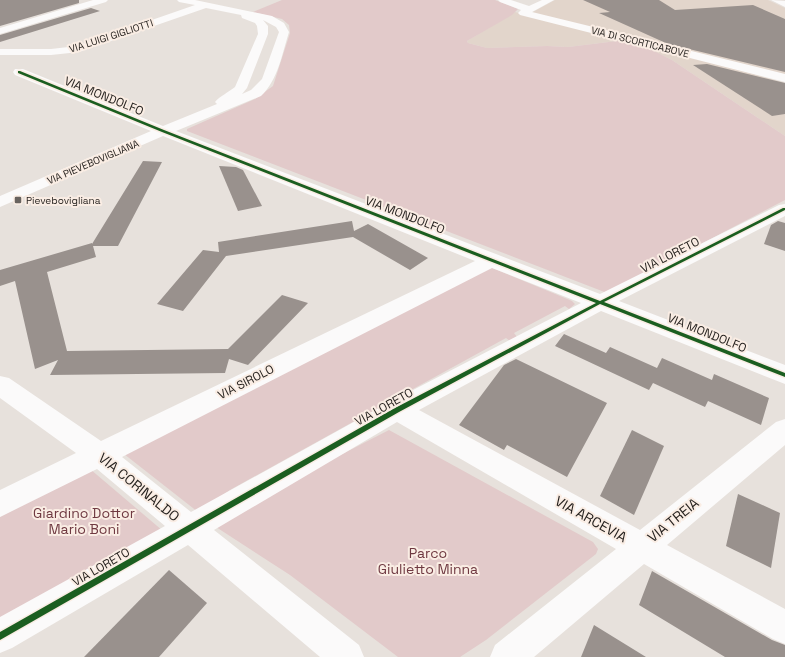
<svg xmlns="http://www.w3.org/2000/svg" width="785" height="657" viewBox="0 0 785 657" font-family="'Space Grotesk',sans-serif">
	<rect width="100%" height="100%" fill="#e7e1dc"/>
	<g fill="#e2d5cb">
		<polygon points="555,0 768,0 785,8 785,77 531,13"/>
		<polygon points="515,12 625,40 568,47 547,46 487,48 468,43 467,41"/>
		<polygon points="655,48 719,64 785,83 785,136 672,60 649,49"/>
	</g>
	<g fill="#e2caca">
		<polygon points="282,0 495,0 518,9 512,15 467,41 468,43 487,48 547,46 568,47 625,40 655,48 650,49 672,60 785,136 785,200 607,293 187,131 187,129 255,99 273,86 290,33 289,25 282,19 253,12"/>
		<polygon points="490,267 565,298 572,301 575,304 569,309 565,306 514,333 517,337 510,341 506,338 371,412 374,416 363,422 360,418 230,490 198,512 124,454"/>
		<polygon points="389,430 593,542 598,549 596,554 486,640 460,657 398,657 290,575 216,527 222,516"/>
		<polygon points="90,469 163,531 0,618 0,517"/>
	</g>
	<g fill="#99918d">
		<polygon points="0,0 79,0 79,3 0,26"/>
		<polygon points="583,0 659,0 675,10 753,5 785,19 785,72 668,44 599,13 610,12"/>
		<polygon points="91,8 100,11 0,42 0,35"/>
		<polygon points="707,64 785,83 785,114 772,116 693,65"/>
		<polygon points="143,161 162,162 118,246 93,246 96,257 47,272 67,351 228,349 282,295 308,303 248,365 229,359 225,373 50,375 58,360 35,369 15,281 0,286 0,270 92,243 92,244"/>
		<polygon points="219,166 236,167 243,170 262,206 238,211"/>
		<polygon points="352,221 354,231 368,224 428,258 410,270 353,237 226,256 183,311 157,304 203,250 219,252 218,242"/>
		<polygon points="778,221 785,223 785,251 764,244 771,225"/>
		<polygon points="564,334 606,353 610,347 657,368 662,358 712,380 714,374 769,398 761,425 708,401 705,407 653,383 649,390 555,346"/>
		<polygon points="516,359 607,403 567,477 507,445 504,450 459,425 504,365"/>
		<polygon points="632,430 664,446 634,515 600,496"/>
		<polygon points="738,494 780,513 771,568 726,546"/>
		<polygon points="169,570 207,603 159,657 84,657"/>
		<polygon points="652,571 772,640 785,645 785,657 725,657 639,605"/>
		<polygon points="594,625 646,657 581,657"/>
	</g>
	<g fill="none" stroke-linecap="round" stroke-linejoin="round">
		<g fill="#fbfafa" fill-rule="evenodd">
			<polygon points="93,0 108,0 106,2 0,34 0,28"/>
			<path d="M177,0h18l77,16 12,7 5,9c-7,22 -11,48 -28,64l-85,35 424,163 179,-89 6,-1v12l-166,85 166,64v19l-184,-73 -182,99 221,120 136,-108 9,-3v26l-118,100 118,64v35l-12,-5 -129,-75 -110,93h-44l5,-12 121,-96 -219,-127 -183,108 145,115 5,12h-44l-132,-112 -176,103 -12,5v-36l165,-91 -68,-57 -97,48v-27l76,-37 -76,-55v-22l9,2 92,63 374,-180 -312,-125 -163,71v-11l151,-65 -136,-56 -2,-3 2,-3h8l140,57 54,-22 -2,-2c5,-6 14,-10 20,-15l23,-53 -1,-8 -2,-3 -13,-5 -1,-3 -35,-7 -127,44 -28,3h-51v-6h51l26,-3 118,-41 -16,-3zM263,20l13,7 3,5 -17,47 -11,11 -9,4 5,-6 21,-54v-8zM492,268l89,35 -193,100 -197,109 -69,-55z"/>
			<polygon points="498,0 511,0 529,6 542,0 554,0 532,12 785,74 785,82 520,15 518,13 521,10 500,2"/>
			<polygon points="771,0 785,1 785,7"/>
		</g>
		<g stroke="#faede4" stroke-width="3">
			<polygon id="cycleway" points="18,71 20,71 164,130 600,301 783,208 785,208 785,210 604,302 785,373 785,377 600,304 399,412 0,640 0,632 395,408 596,303 162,132 18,73"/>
		</g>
		<use href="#cycleway" fill="#1b5e20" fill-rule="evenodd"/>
	</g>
	<rect fill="#68635f" stroke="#faede4" stroke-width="1.5" x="14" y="196" width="8" height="8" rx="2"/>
	<g text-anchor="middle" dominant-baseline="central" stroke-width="4" stroke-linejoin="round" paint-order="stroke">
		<g font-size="10" fill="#231f1c" stroke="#faede4">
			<text transform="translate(111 36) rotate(-18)">VIA LUIGI GIGLIOTTI</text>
			<text transform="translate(640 42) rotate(14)">VIA DI SCORTICABOVE</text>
			<text transform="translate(93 162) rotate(-23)">VIA PIEVEBOVIGLIANA</text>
		</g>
		<g font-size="10" fill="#231f1c" stroke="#faede4" text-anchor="start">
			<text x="26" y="200">Pievebovigliana</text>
		</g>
		<g font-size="12" fill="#231f1c" stroke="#faede4">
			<text transform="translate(104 96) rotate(22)">VIA MONDOLFO</text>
			<text transform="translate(405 215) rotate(21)">VIA MONDOLFO</text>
			<text transform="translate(670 255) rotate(-27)">VIA LORETO</text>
			<text transform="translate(707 333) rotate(22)">VIA MONDOLFO</text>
			<text transform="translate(246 382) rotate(-27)">VIA SIROLO</text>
			<text transform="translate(384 407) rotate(-29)">VIA LORETO</text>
			<text transform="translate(101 567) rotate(-30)">VIA LORETO</text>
		</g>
		<g font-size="14" fill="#231f1c" stroke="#faede4">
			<text transform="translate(139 487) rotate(39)">VIA CORINALDO</text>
			<text transform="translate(591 519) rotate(29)">VIA ARCEVIA</text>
			<text transform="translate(673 520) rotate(-39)">VIA TREIA</text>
		</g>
		<g font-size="14" fill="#6f3941" stroke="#faede4">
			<text x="84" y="513">Giardino Dottor<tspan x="84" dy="16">Mario Boni</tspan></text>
			<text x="428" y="553">Parco<tspan x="428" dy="16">Giulietto Minna</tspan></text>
		</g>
	</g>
</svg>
